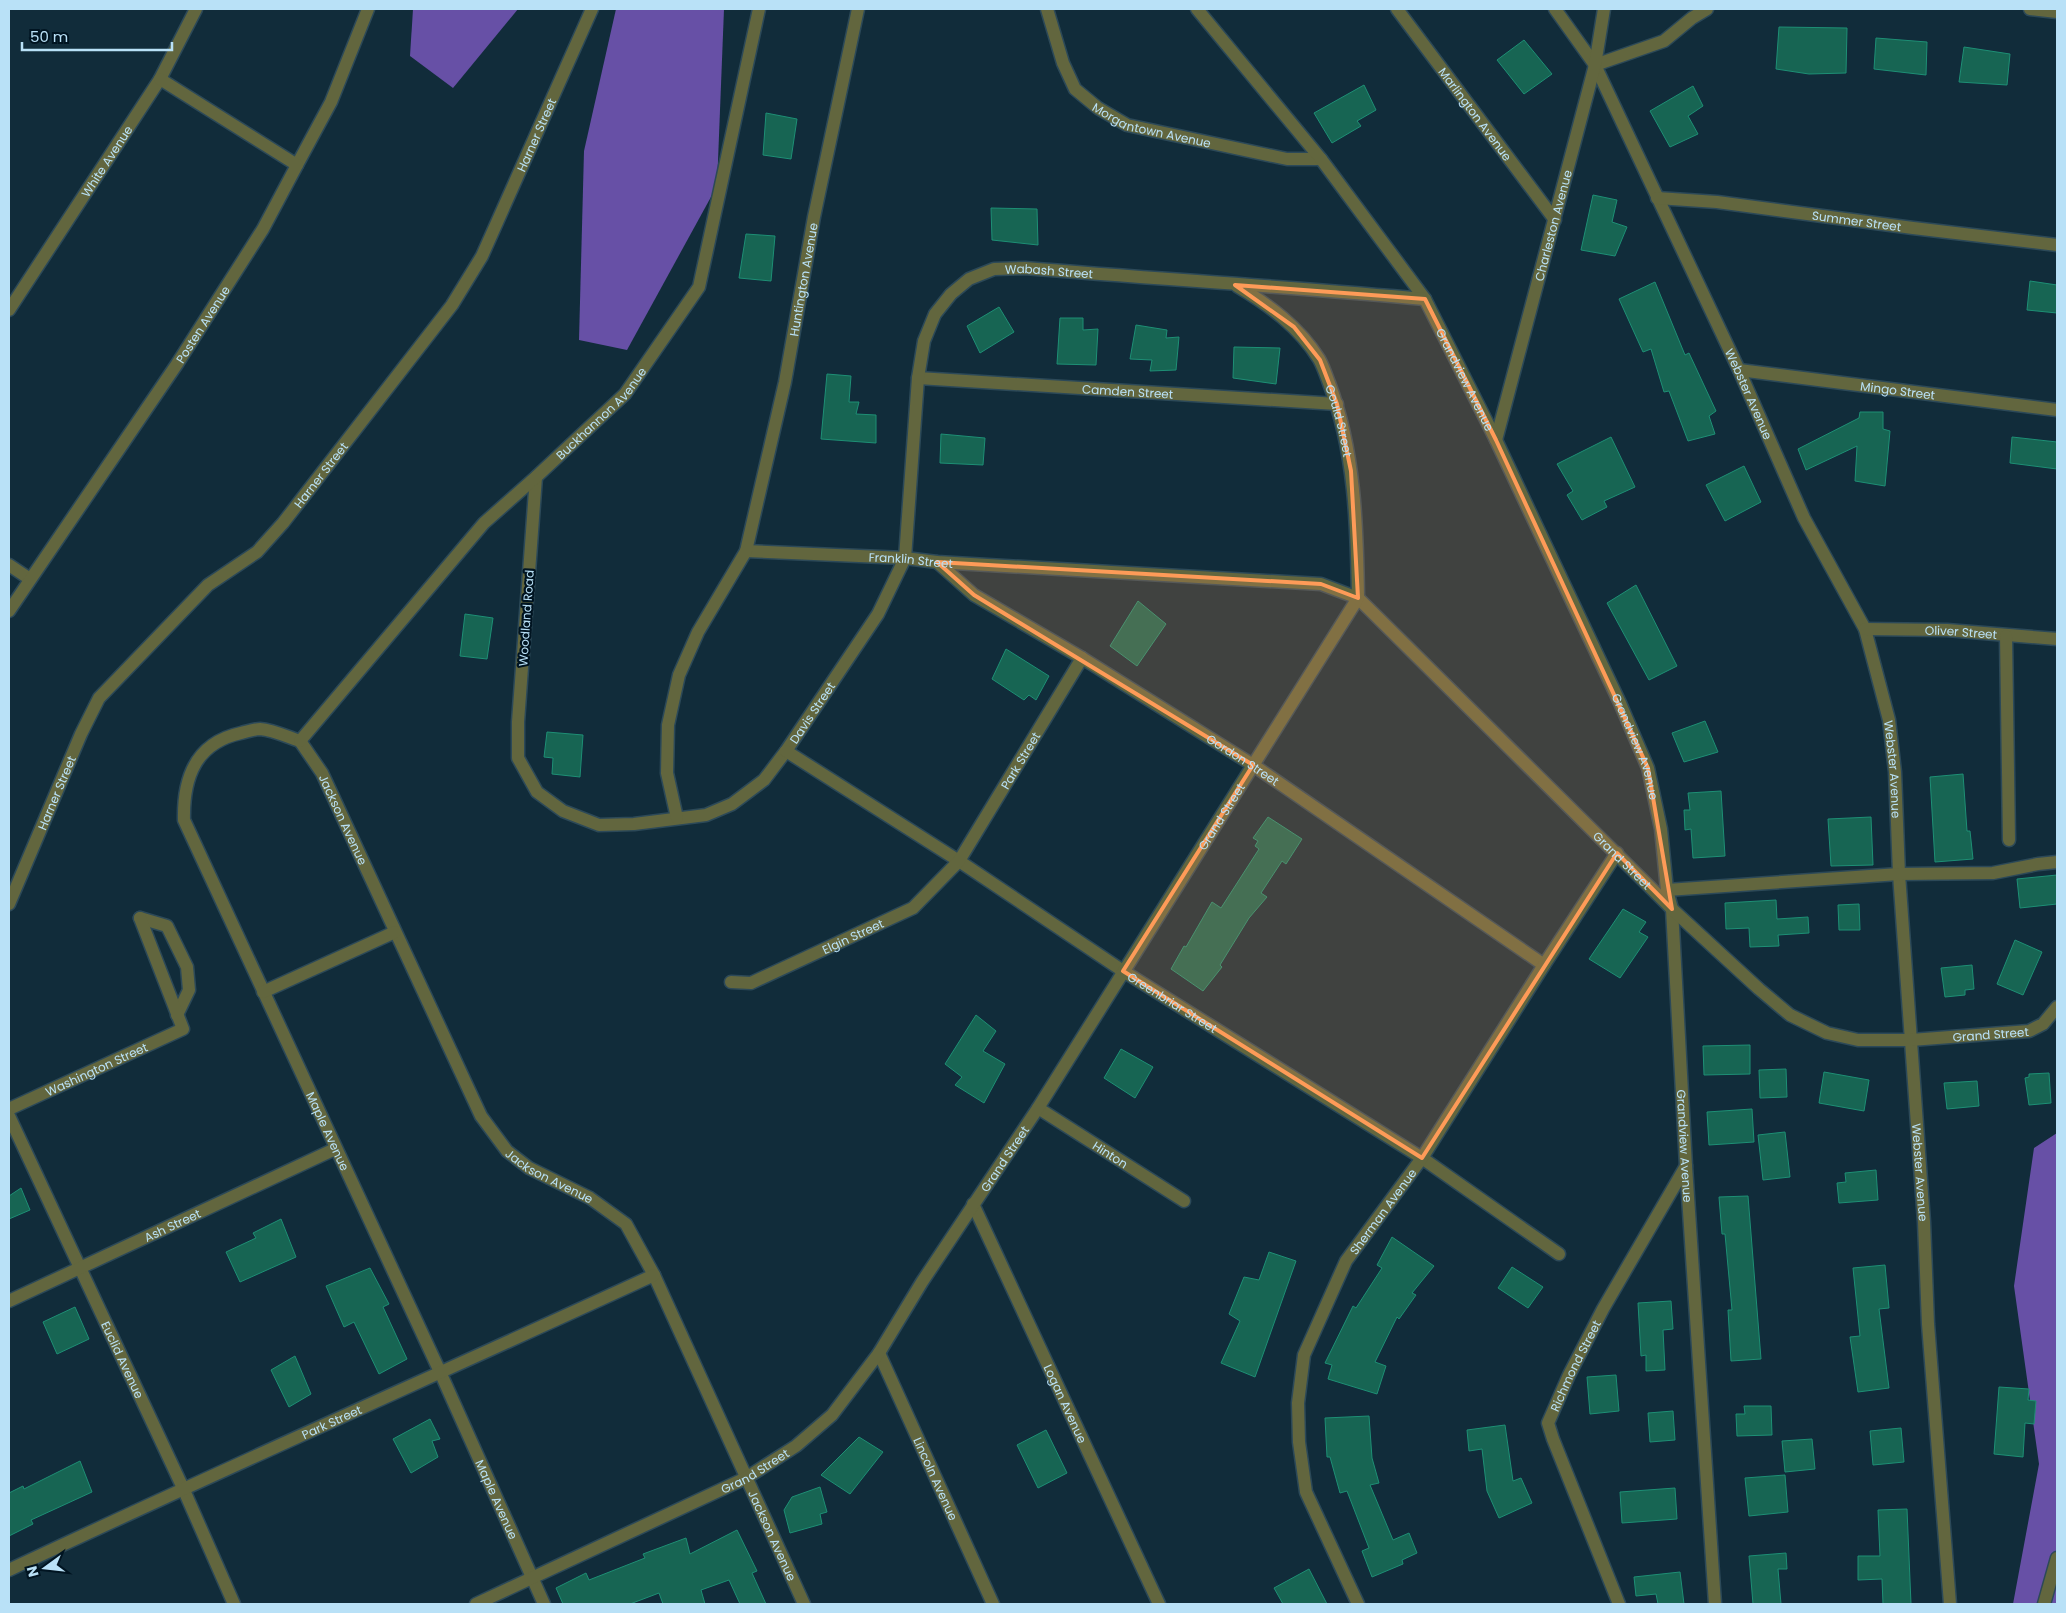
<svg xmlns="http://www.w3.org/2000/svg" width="2066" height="1613" viewBox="0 0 2066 1613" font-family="Poppins,sans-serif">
	<rect width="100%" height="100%" fill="#112c3a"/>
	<g fill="#6750a6">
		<polygon points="413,9 518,9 453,88 410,56"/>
		<polygon points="616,9 724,9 717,186 627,350 579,340 584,151"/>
		<polygon points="2057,1133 2057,1604 2013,1604 2039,1464 2014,1286 2034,1148"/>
	</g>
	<g fill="#176553" stroke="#1e8f75">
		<polygon points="1779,27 1847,28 1846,73 1809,74 1776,69"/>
		<polygon points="1876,38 1927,42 1926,75 1874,69"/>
		<polygon points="1524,40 1552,74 1524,94 1497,60"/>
		<polygon points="1964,47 2010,54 2007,85 1959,82"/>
		<polygon points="1364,85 1376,110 1357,121 1361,126 1332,143 1314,113"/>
		<polygon points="1693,86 1703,106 1688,116 1698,134 1670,147 1650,111"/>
		<polygon points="766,113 797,119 791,159 763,155"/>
		<polygon points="1593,195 1617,200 1612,222 1627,227 1615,256 1581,250"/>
		<polygon points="991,208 1037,209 1038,245 992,240"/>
		<polygon points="746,234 775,236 771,281 739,278"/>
		<polygon points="2030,281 2057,285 2057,313 2027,310"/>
		<polygon points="1655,282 1685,355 1689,353 1716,411 1709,416 1715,434 1688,441 1669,391 1664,392 1651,349 1643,352 1619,299"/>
		<polygon points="999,307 1014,332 980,353 967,326"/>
		<polygon points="1060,318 1083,318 1083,330 1098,329 1096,365 1057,364"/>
		<polygon points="1136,325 1167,330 1166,338 1179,337 1176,370 1150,371 1152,360 1130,359"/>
		<polygon points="1234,347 1280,348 1276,384 1233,378"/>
		<polygon points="827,374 851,376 849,402 859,402 856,414 876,415 876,443 821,439"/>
		<polygon points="1860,412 1883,412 1883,429 1890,431 1885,486 1855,481 1857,446 1806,470 1798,449 1859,418"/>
		<polygon points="941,434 985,438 983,465 940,463"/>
		<polygon points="1611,437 1635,487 1604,501 1607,507 1582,520 1567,495 1573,491 1557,464"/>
		<polygon points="2012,437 2057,442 2057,469 2010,463"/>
		<polygon points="1744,466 1761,502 1725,521 1706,485"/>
		<polygon points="1636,585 1677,666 1649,680 1607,603"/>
		<polygon points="1138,601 1166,624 1137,666 1110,646"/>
		<polygon points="465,614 493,618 487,659 460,656"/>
		<polygon points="1006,649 1049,676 1036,700 1029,695 1024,700 992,679"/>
		<polygon points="1705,721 1718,752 1684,762 1672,733"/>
		<polygon points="547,732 583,735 580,777 552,774 553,758 544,757"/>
		<polygon points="1963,774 1967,831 1970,831 1973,859 1935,862 1930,777"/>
		<polygon points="1721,791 1725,856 1693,858 1691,829 1685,830 1684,810 1690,810 1688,793"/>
		<polygon points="1268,817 1302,839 1286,864 1282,861 1261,893 1267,897 1249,918 1220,965 1222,967 1203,991 1171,969 1184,946 1186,947 1212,902 1221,908 1259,849 1255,846 1258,841 1253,838"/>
		<polygon points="1871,817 1873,865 1831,866 1828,819"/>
		<polygon points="2057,875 2057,904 2020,908 2017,879"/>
		<polygon points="1776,900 1777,919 1808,917 1809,933 1778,935 1779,946 1750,947 1749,928 1726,929 1725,903"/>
		<polygon points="1859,904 1860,930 1839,930 1838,905"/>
		<polygon points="1623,909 1646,922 1639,932 1648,937 1620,978 1589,959"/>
		<polygon points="2015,940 2042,952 2023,995 1997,984"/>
		<polygon points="1972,965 1974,989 1965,990 1965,995 1945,997 1941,968"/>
		<polygon points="976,1015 996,1031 983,1051 1005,1064 984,1103 955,1085 962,1077 945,1064"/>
		<polygon points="1750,1045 1750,1074 1704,1075 1703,1046"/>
		<polygon points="1121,1049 1153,1067 1135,1098 1104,1078"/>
		<polygon points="1786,1069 1787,1097 1760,1098 1759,1070"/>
		<polygon points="1824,1072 1869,1080 1864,1111 1819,1103"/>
		<polygon points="2049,1073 2051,1103 2029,1105 2025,1078 2029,1077 2029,1074"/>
		<polygon points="1977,1081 1979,1106 1947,1109 1944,1083"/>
		<polygon points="1752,1109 1754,1142 1709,1145 1707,1112"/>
		<polygon points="1785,1132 1790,1177 1763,1180 1758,1135"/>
		<polygon points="1876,1170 1878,1200 1839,1203 1837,1183 1846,1182 1845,1173"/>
		<polygon points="21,1188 30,1210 9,1219 9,1196"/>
		<polygon points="1748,1196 1761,1359 1731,1361 1728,1310 1732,1310 1725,1234 1722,1234 1719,1197"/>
		<polygon points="281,1219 296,1257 240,1282 226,1252 256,1238 253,1233"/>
		<polygon points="1392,1237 1434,1266 1412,1293 1416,1295 1399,1319 1397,1317 1375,1362 1386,1366 1377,1394 1328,1379 1332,1365 1325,1363 1353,1306 1356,1308 1382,1268 1377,1265"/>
		<polygon points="1269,1252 1296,1261 1255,1377 1221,1363 1240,1321 1229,1314 1244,1277 1259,1280"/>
		<polygon points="1885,1265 1889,1308 1879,1309 1889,1388 1858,1392 1850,1337 1860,1336 1853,1268"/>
		<polygon points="1512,1267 1543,1287 1528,1308 1498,1288"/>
		<polygon points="370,1268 389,1304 383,1307 407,1359 379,1374 354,1322 344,1327 326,1286"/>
		<polygon points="1671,1301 1673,1329 1663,1330 1665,1370 1646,1371 1646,1355 1641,1356 1638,1303"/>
		<polygon points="75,1307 89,1339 57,1354 43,1322"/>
		<polygon points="295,1356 311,1394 289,1407 271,1370"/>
		<polygon points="1616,1375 1619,1411 1590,1414 1587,1377"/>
		<polygon points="1999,1387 2029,1389 2028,1400 2036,1401 2034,1424 2025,1423 2023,1457 1994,1454"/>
		<polygon points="1744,1406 1771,1406 1772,1435 1737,1436 1736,1414 1745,1414"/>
		<polygon points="1673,1411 1675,1440 1650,1442 1648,1413"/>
		<polygon points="1369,1416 1372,1458 1379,1483 1370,1485 1393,1540 1409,1533 1417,1553 1402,1560 1403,1564 1372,1577 1362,1551 1369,1548 1347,1491 1340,1493 1330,1457 1327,1457 1325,1418"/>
		<polygon points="430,1419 440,1439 432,1441 438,1457 411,1473 393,1439"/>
		<polygon points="1505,1425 1513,1481 1521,1478 1532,1503 1499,1518 1487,1491 1482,1449 1469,1451 1467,1430"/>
		<polygon points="1901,1428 1904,1462 1873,1465 1870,1431"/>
		<polygon points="1046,1430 1067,1473 1038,1488 1017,1445"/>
		<polygon points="859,1437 883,1452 850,1494 821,1475"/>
		<polygon points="1812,1439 1815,1469 1785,1472 1782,1441"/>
		<polygon points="80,1461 92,1492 31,1520 33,1524 9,1536 9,1493 23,1486 24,1489"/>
		<polygon points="1785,1475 1788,1512 1749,1516 1745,1478"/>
		<polygon points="820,1487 827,1512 820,1514 822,1524 790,1533 784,1510 792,1497"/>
		<polygon points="1675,1488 1677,1519 1622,1523 1620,1492"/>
		<polygon points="1907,1509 1911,1604 1883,1604 1882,1579 1858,1580 1858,1556 1880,1556 1878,1510"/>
		<polygon points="737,1530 757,1571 752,1573 766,1604 740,1604 729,1580 701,1590 705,1604 663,1604 659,1593 630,1604 563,1604 556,1588 586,1573 589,1580 645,1558 643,1554 686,1538 690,1554"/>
		<polygon points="1786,1553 1787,1569 1778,1569 1781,1604 1753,1604 1749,1556"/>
		<polygon points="1309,1569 1327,1604 1283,1604 1274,1588"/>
		<polygon points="1680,1572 1684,1604 1658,1604 1656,1594 1636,1596 1634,1577"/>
	</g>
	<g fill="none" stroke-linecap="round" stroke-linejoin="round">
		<g stroke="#2c4958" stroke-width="15">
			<g id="minor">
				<path id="s1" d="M1047,9l16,54 12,26 23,19 29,17 160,34h34"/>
				<path id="s2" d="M1197,9l124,150 104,140 71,141 124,263 28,65 13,61 6,61 5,19 14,257 29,438"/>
				<path id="s3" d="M1397,9l158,211"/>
				<path id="s4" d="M1555,9l40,56 144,305 65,148 61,111 24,91 6,52 4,102 25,348 4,102 22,280"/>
				<polyline points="2030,9 2057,12"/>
				<polyline points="1595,65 1664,41 1692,18 1707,9"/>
				<polyline points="297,165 331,102 368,9"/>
				<path id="s5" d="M1657,198l60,4 196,26 144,17"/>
				<path id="s6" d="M1237,286c32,19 62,41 82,73 4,7 7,16 10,24 26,68 28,143 29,215"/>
				<path id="s7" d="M9,310l151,-231 36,-70"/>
				<path id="s8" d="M1739,370l318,40"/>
				<path id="s9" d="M918,378l419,26"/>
				<path id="s10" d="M1496,440l99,-375 9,-56"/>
				<path id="s11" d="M536,477l-18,245v36l19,34 26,19 36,14 35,-1 72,-9 26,-11 32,-24 22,-29 92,-137 27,-56 13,-180 6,-37 11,-27 16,-20 18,-15 25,-10 31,-1c133,11 267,19 400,31"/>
				<path id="s12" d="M746,551l159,7 32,4 384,22 37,14 314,311 87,80 31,26 37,18 31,7h53l118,-9 14,-7 14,-17"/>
				<path id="s13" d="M937,562l37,33 108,63 171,107 291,200"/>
				<polyline points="9,565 30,579"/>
				<path id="s14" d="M9,611l168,-247 86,-135 34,-64 -137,-86"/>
				<path id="s15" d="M1865,629l82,1 110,9"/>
				<polyline points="2006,636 2009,840"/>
				<path id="s16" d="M300,741c-12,-4 -27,-11 -40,-12 -6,0 -14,3 -19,4 -46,10 -58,45 -57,87l257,554 103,230"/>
				<path id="s17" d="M300,741l22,32 159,343 26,35 22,17 61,30 36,26 28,51 150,329"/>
				<path id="s18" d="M300,741l184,-218 52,-46 89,-83 74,-107 60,-278"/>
				<path id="s19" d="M786,751l173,110 164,110 299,187 137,96"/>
				<path id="s20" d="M677,818l-10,-45 1,-48 11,-50 19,-43 48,-81 39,-169 29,-165 44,-208"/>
				<polyline points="1667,890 1899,874 1993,873 2038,864 2057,862"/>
				<path id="s21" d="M9,904l72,-170 18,-36 109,-113 49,-33 26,-29 169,-218 30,-49 110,-247"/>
				<polyline points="140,918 167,926 187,967 189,990 177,1015"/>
				<path id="s22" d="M731,982l20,1 162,-75 46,-47 123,-203"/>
				<polyline points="263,992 395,932"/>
				<path id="s23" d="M1038,1108l146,93"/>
				<path id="s24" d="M9,1109l174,-80 -43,-111"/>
				<path id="s25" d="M9,1116l174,372 51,116"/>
				<path id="s26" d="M973,1204l186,400"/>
				<path id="s27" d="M9,1301l326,-152"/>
				<path id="s28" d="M879,1353l114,251"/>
				<path id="s29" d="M9,1570c214,-101 430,-196 645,-295"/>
				<path id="s30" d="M476,1604l270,-126 50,-32 36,-31 47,-62 43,-71 116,-174 320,-510"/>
				<path id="s31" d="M1358,1604l-52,-112 -7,-50 -1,-39 6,-48 42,-94 76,-103 122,-193 73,-112"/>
				<path id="s32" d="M1619,1604l-66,-165 -5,-16 21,-48 34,-66 83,-143"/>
				<polyline points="2044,1604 2057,1558"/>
			</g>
		</g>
		<use href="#minor" stroke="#62663e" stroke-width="12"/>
	</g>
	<path fill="#fe9b58" fill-opacity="0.2" stroke="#fe9b58" stroke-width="4" stroke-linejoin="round" d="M1235,285l190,14 71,141 152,328 24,141 -55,-56 -195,305 -299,-187 130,-206 -279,-170 -37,-33 384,22 37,14 -7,-127 -14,-67 -17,-44 -26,-33z"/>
	<g text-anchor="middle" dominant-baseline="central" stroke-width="4.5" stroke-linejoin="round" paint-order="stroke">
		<g font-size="12" fill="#b9e1f7" stroke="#001421">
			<text stroke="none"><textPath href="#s3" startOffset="131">Marlington Avenue</textPath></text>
			<text stroke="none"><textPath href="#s1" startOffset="172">Morgantown Avenue</textPath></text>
			<text stroke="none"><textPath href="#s21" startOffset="946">Harner Street</textPath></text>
			<text stroke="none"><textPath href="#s7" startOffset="178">White Avenue</textPath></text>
			<text stroke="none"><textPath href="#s5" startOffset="201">Summer Street</textPath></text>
			<text stroke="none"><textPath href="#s10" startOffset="222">Charleston Avenue</textPath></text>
			<text stroke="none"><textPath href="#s11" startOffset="1209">Wabash Street</textPath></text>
			<text stroke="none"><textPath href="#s20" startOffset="564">Huntington Avenue</textPath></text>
			<text stroke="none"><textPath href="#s14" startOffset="346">Posten Avenue</textPath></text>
			<text stroke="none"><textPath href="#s2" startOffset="459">Grandview Avenue</textPath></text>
			<text stroke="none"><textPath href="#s8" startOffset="160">Mingo Street</textPath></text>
			<text stroke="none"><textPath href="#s9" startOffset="210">Camden Street</textPath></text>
			<text stroke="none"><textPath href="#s4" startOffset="432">Webster Avenue</textPath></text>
			<text stroke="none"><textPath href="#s18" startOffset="446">Buckhannon Avenue</textPath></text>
			<text stroke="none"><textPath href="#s6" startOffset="176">Gould Street</textPath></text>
			<text stroke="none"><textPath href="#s21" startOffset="541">Harner Street</textPath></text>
			<text stroke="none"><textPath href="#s12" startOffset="165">Franklin Street</textPath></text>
			<text transform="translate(526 618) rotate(-86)">Woodland Road</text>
			<text stroke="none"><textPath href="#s15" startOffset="96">Oliver Street</textPath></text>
			<text stroke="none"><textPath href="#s11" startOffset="650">Davis Street</textPath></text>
			<text stroke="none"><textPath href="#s2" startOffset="864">Grandview Avenue</textPath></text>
			<text stroke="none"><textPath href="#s13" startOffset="365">Gordon Street</textPath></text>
			<text stroke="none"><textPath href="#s22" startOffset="382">Park Street</textPath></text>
			<text stroke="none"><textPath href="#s4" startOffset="838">Webster Avenue</textPath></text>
			<text stroke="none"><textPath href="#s21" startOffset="121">Harner Street</textPath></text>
			<text stroke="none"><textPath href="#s30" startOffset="1119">Grand Street</textPath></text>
			<text stroke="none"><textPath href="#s17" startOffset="90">Jackson Avenue</textPath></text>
			<text stroke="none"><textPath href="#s12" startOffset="988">Grand Street</textPath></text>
			<text stroke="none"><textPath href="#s22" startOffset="132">Elgin Street</textPath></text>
			<text stroke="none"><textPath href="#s19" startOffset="461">Greenbriar Street</textPath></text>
			<text stroke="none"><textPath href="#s12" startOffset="1422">Grand Street</textPath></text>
			<text stroke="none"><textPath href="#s24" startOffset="96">Washington Street</textPath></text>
			<text stroke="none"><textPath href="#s16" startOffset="519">Maple Avenue</textPath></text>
			<text stroke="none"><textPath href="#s2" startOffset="1269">Grandview Avenue</textPath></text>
			<text stroke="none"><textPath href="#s23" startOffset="86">Hinton</textPath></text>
			<text stroke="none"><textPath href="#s30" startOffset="714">Grand Street</textPath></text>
			<text stroke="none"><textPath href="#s4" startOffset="1242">Webster Avenue</textPath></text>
			<text stroke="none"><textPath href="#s17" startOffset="510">Jackson Avenue</textPath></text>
			<text stroke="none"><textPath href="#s31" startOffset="426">Sherman Avenue</textPath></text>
			<text stroke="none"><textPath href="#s27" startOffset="180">Ash Street</textPath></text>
			<text stroke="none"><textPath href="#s25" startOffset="269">Euclid Avenue</textPath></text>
			<text stroke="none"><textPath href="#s32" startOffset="258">Richmond Street</textPath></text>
			<text stroke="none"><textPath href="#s26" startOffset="220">Logan Avenue</textPath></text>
			<text stroke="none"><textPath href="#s29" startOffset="355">Park Street</textPath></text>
			<text stroke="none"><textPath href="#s30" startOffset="309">Grand Street</textPath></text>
			<text stroke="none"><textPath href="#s28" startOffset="138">Lincoln Avenue</textPath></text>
			<text stroke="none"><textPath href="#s16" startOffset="924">Maple Avenue</textPath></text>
			<text stroke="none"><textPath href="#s17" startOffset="945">Jackson Avenue</textPath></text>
		</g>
	</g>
	<rect width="2066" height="1613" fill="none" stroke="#b9e1f7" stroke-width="20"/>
	<g transform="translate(45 1568) rotate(255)" stroke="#001421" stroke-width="4" paint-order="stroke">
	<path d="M0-4L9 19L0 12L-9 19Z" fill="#b9e1f7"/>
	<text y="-8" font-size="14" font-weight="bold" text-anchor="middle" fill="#b9e1f7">N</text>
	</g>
	<path d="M22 42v8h150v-8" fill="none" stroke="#b9e1f7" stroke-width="2.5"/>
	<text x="30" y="42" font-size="15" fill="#b9e1f7" stroke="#001421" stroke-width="4" paint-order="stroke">50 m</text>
</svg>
